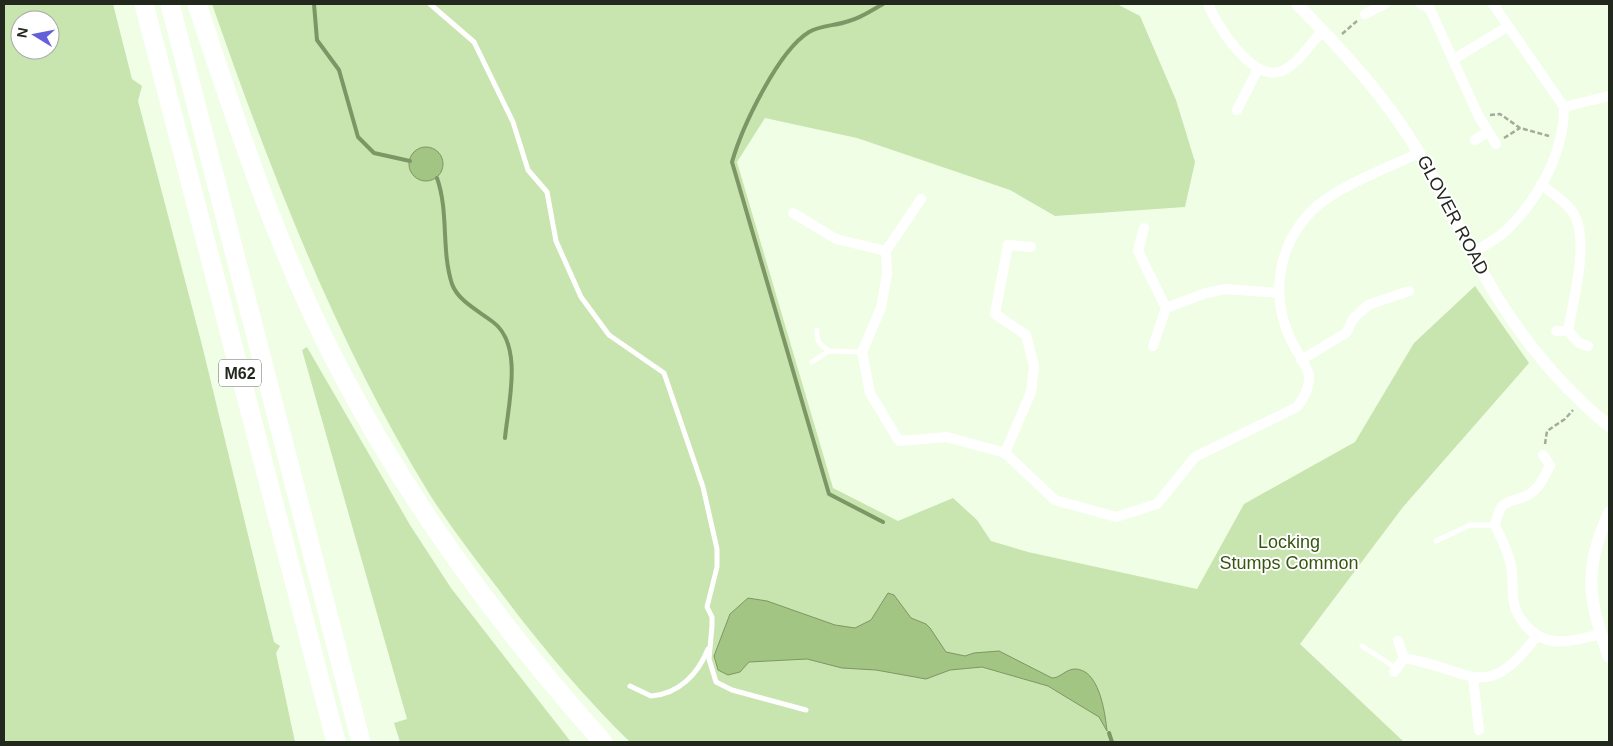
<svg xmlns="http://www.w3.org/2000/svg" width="1613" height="746" viewBox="0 0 1613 746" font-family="Helvetica,sans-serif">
	<rect width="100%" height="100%" fill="#f1fee6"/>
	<g fill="#c8e4af" fill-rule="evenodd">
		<path d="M4,4h109l19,75 10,7 -4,15 64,244 72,297 6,4 -4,7 19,89h-291zM20,20h30v30h-30z"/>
		<path d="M212,4h905l23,12 36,84 19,62 -10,45 -130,9 -45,-26 -153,-52 -92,-20 -28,44 96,326 65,33 55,-23 24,22 14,21 37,11 169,37 47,-85 111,-62 59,-99 61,-57 54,77 -126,144 -103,137 104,98h-774c-49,-48 -93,-101 -134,-156 -23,-30 -46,-60 -66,-91 -94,-153 -159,-322 -218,-491z"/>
		<polygon points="307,347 410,525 451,588 571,742 400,742 394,723 407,719 302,350"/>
	</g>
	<g fill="#a3c583" stroke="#7d9665">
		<circle cx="426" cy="164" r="17"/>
		<path d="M888,593l6,2 17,23 15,6 4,4 16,24 19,4 9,-3 25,-2 53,27c8,0 13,-8 22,-9 25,-1 31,43 33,62l-8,-14 -51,-31 -66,-19 -32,3 -24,9 -50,-9 -34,-2 -35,-9 -58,3 -9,10 -12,3 -10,-5 -4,-14 16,-42 18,-16 19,3 68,24 20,3 16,-8z"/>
	</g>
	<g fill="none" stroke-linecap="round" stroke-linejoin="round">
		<g stroke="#7d9665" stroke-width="4">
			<polyline points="314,4 317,40 339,70 358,137 374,153 410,161"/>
			<path d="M883,4c-11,6 -22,14 -34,17 -14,5 -28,4 -40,11 -31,19 -67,95 -77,130l97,332 54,28"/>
			<path d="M437,178c12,34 4,72 15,106 6,17 27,27 41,38 31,23 15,83 12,116"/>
			<polyline points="1109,733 1112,742"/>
		</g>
		<g stroke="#a2ac99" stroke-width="2.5" stroke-dasharray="5 2.5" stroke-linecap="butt">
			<polyline points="1342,34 1357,21"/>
			<polyline points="1490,115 1500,114 1520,128 1549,136"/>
			<polyline points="1504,138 1520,128"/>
			<polyline points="1545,444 1547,431 1565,419 1573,410"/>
		</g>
		<g stroke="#fff" stroke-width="5">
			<polyline points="430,4 474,42 513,122 528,170 547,192 556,241 581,297 609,335 664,373 703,487 717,549 717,567 707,607 712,617 712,626 709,659 716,682 732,690 806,710"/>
			<path d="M817,330c-1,11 3,15 12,21"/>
			<polyline points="812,362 829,351 862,352"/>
			<polyline points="1436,541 1470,525 1495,525"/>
			<polyline points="1362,646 1396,668"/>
			<path d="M630,686l21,10c28,-2 47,-22 57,-47"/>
		</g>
		<g stroke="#fff" stroke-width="10">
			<path d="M1208,4c9,22 45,79 74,67 16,-7 29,-28 41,-41"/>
			<polyline points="1421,4 1430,9 1478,115 1496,144"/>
			<polyline points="1365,14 1385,4"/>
			<polyline points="1454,59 1507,27"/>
			<polyline points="1564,107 1609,96"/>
			<polyline points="1237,110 1258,69"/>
			<polyline points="1475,140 1487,132"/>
			<path d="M1541,184c10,9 28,19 34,32 14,29 -2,84 -7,115l11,12 9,3"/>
			<path d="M921,199l-35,52 1,23 -6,34 -19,44 8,41 29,48 48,-4 58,16 50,47 61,17 41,-13 38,-47 102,-50c7,-9 13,-19 12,-31 -2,-12 -14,-26 -19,-38 -21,-46 -11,-98 27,-132 25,-21 72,-39 102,-53"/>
			<polyline points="793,213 836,239 886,251"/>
			<polyline points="1144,228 1138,251 1166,308 1206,293 1225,289 1279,293"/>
			<path d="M1473,253c9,-6 20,-12 29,-19 35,-31 62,-80 62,-127l-71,-103"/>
			<polyline points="1556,331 1568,331"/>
			<polyline points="1153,346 1166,308"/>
			<polyline points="1301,360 1346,333 1353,319 1368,305 1409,291"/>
			<polyline points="1005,453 1031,392 1034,366 1026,335 995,314 1008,245 1031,247"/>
			<path d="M1543,455l7,10c-6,12 -11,25 -24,31 -22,9 -24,2 -31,29 7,15 15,30 17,47 1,10 0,21 2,31 1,8 7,17 12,23 22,24 47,15 75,8"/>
			<path d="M1404,658c67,11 81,47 132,-21"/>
			<polyline points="1394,672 1404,658 1398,641"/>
			<polyline points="1473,678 1479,730"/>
		</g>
		<g stroke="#fff" stroke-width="12">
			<path d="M1297,4c45,46 89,93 122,149 28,47 50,98 78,144 30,48 69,94 112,129"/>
			<path d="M1609,513c-26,56 -21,87 0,144"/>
		</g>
		<g stroke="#fff" stroke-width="19">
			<polyline points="144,4 336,742"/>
			<polyline points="170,4 361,742"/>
			<path d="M197,4c41,124 82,250 143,366 70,134 162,259 263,372"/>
		</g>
	</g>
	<g text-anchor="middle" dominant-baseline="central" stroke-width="4" stroke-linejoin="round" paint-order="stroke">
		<rect fill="#fff" stroke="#656862" stroke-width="1" x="219" y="359.5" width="42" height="27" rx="4"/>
		<g font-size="16" font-weight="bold" fill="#23281f">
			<text x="240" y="373">M62</text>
		</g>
		<g font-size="18" fill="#23281f" stroke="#fff">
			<text transform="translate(1453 215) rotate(62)">GLOVER ROAD</text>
		</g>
		<g font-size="18" fill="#36550f" stroke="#fff">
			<text x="1289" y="542">Locking<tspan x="1289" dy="21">Stumps Common</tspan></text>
		</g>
	</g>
	<rect width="1613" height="746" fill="none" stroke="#23281f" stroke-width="10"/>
	<g transform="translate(35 35) rotate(280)"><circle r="24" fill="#ffffff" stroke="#a7a9a5"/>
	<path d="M0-4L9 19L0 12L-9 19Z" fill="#6261d9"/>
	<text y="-8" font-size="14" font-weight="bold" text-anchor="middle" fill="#23281f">N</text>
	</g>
</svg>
